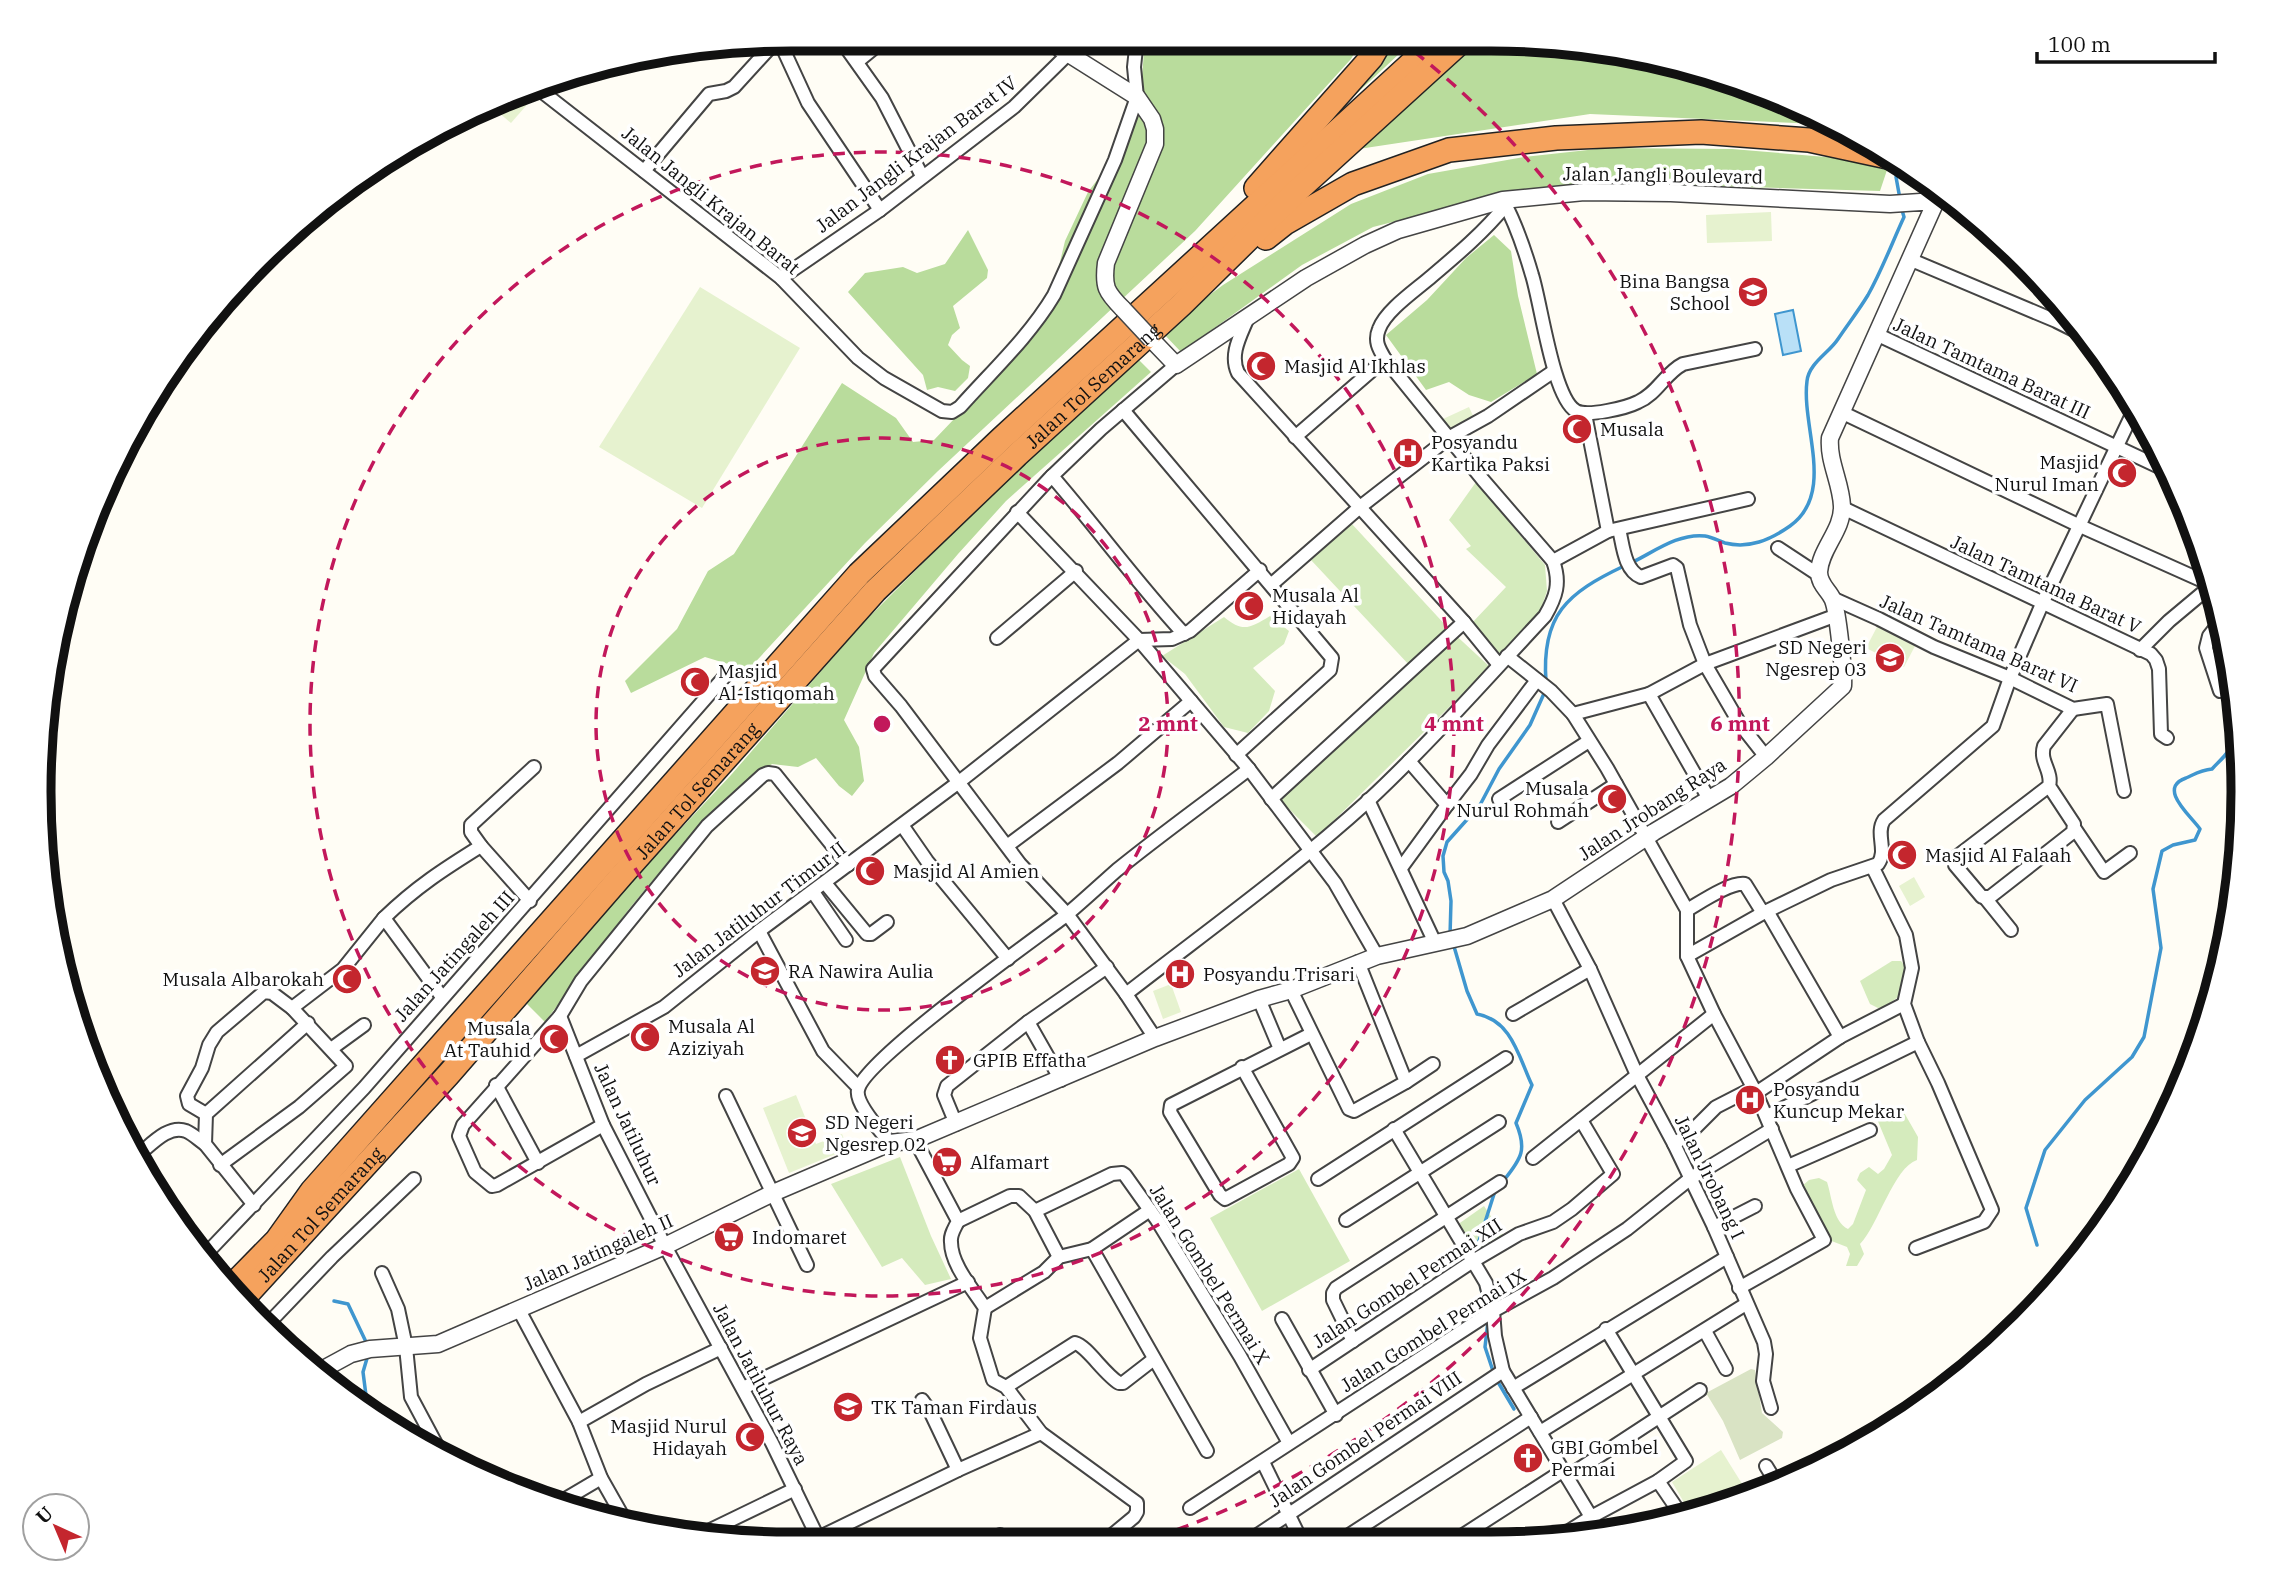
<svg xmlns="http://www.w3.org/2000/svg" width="2282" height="1583" viewBox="0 0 2282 1583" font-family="'IBM Plex Serif',serif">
	<rect width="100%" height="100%" fill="#fffdf5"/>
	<g fill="#d5ebbd">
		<polygon points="1476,482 1545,565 1547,591 1540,612 1501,655 1471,624 1506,587 1466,549 1471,546 1449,520"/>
		<polygon points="1351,523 1449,629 1490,667 1317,837 1278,798 1411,667 1311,560"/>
		<path d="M1270,616l19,15 -5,13 -31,24 22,23 -6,20 -21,22 -24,-6 -39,-53 -23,-18 62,-39c19,16 26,11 46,-1z"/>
		<polygon points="1892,961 1901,961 1907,969 1901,995 1884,1007 1878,1008 1870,1004 1860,981"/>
		<path d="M1902,1109l16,28 -1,23c-23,7 -39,66 -57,84l4,10 -7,12h-11l4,-12 -3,-7 -18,-7 -28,-53 8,-7 10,-2 8,4c5,15 6,40 21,47l5,-5 13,-34 -9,-10 3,-7 9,-6 9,7 6,-5 8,-14 -15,-36 13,-8z"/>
		<polygon points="900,1157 931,1236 951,1279 925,1285 902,1258 882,1267 831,1184"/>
		<polygon points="1299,1169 1350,1261 1262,1311 1210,1218"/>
		<polygon points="1484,1206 1504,1236 1477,1254 1457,1225"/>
	</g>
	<g fill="#b9dc9c">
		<polygon points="1145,39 1363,39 1351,59 1195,231 938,471 865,543 748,670 705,657 631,693 625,681 677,629 708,571 734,554 842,383 896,418 913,442 934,440 1040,329 1050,304 1065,241 1088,192 1120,150 1141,90"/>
		<polygon points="1397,39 1415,39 1323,125"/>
		<polygon points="1475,39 1638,53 1778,96 1820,124 1590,114 1352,150"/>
		<polygon points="1606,148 1732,149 1838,158 1887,170 1880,191 1614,183 1532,190 1448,208 1373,227 1302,265 1181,352 1161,331 1223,285 1351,204 1428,174 1524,157"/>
		<polygon points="968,230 988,270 987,278 953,306 960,328 952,335 948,345 962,360 970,366 968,378 955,391 938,387 927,390 923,375 848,292 865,273 903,267 917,273 945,264"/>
		<polygon points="1494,235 1511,251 1518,296 1537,374 1491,402 1469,395 1449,382 1426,390 1386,335 1427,300 1466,258"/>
		<polygon points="1137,358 1151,372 1006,501 958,554 874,653 844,720 859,747 864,781 852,796 839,786 816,758 798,767 772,764 702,821 629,909 545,1022 525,1002 615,899 731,775 862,624 967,519"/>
	</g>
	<polygon fill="#d9e3c4" points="1751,1369 1755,1370 1762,1413 1783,1432 1782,1438 1740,1460 1723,1421 1706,1393"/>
	<g fill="#e6f2cf">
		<polygon points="523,92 532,99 511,123 497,111 509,97"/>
		<polygon points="1771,212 1772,241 1707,243 1706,215"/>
		<polygon points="700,287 800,348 702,508 599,447"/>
		<polygon points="1469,407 1475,420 1449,431 1443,419"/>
		<polygon points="1877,627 1915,646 1904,667 1866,648"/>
		<polygon points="1914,877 1925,897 1910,906 1899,886"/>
		<polygon points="1171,984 1181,1012 1163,1019 1153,991"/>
		<polygon points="796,1095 816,1144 842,1134 848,1149 789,1173 763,1108"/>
		<polygon points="1721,1450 1749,1495 1692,1516 1672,1482"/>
	</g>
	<polygon fill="#b9e0f7" stroke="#3f96cf" stroke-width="2" points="1793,310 1801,351 1783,355 1775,314"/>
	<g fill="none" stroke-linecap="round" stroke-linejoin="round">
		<g stroke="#3f96cf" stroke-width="3.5">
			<polyline points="1896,177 1900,199"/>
			<path d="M1631,563c23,-11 47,-30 74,-27 7,1 14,5 20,7 24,6 45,-3 65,-17 46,-33 11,-99 17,-145 2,-18 22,-28 31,-42 10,-15 21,-29 30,-44 14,-25 24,-52 36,-78l-2,-7"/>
			<path d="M1546,682c-5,-67 21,-89 78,-116"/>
			<polyline points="1450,936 1451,901 1448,881 1444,872 1443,856 1447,842 1480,805 1499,769 1530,725 1546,689"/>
			<path d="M1453,943l14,48 10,23c35,6 42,44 55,71l-16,38c11,26 6,35 -12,57"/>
			<path d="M2037,1245l-11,-37 19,-58 40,-50 47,-43 12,-20 17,-89 -8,-59 9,-38 11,-6 22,-5 5,-11c-10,-14 -43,-41 -14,-51 9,-4 15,-8 26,-9 7,-8 18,-16 21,-27 4,-18 -8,-32 4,-50"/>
			<polyline points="1479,1254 1478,1244 1495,1191"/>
			<polyline points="1480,1283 1486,1313"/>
			<polyline points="334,1301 348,1304 367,1344"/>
			<polyline points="1488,1321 1485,1347 1495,1377 1514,1409"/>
			<polyline points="368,1355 363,1372 368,1411"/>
		</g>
		<g stroke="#444" stroke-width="16">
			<g id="minor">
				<polyline points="840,39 882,98 922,176"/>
				<polyline points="779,40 808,103 880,210"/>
				<polyline points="858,61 885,39"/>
				<path d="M536,87l245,191 77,80 26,20 58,33 10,1 8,-5c32,-36 69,-70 94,-112l61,-135 22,-63 -3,-30 3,-28"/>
				<polyline points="644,171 709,94 726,91 734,87 777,40"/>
				<path d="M1503,200c12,22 22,51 29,75 9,28 21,123 44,136 12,6 50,-3 62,-9 19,-8 27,-29 45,-38l72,-15"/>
				<polyline points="1936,201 1957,202"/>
				<polyline points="1909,259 2056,321 2086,336"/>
				<polyline points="781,278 880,210 1014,107 1068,54"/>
				<path d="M1248,317c-7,18 -19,37 -10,56l226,249 35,43"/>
				<polyline points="1876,334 2168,471"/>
				<polyline points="1123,410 1332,658 1330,670 1236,755"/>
				<polyline points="1841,412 2080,526 2212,585"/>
				<polyline points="1585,414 1608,531"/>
				<polyline points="1295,437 1385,359"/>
				<path d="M1052,476c45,52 85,107 132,158"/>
				<polyline points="1843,508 2151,654 2156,660 2159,669 2161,734 2167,738"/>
				<polyline points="1017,512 1139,640 1249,769 1335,883 1377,956"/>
				<path d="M1619,529c4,16 5,41 22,48l32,-12 4,3 13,57 15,39 132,-49"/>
				<polyline points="1778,548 1819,575"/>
				<polyline points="1553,561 1608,531 1748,499"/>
				<polyline points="1272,584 1360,507 1450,437 1488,416 1554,371"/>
				<polyline points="1832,598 1879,619 1934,647 2010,678 2073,709 2107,704 2124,791"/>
				<polyline points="997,638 1076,571"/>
				<polyline points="1139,640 1172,639 1190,631 1260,570"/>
				<polyline points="2140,650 2169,621 2212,585"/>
				<polyline points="1507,656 1551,691 1573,714 1607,768 1687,910 1687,956 1714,1014 1756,1093 1797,1189 1824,1240 1739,1288"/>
				<polyline points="2220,691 2206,648 2209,636 2220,622"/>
				<polyline points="1649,694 1709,799"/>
				<polyline points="1573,714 1649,694 1705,664 1740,724 1766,757"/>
				<path d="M2049,786l25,38 -1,8 -83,65h-8l-27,-32v-7l94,-72c4,-15 -10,-24 -5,-40l29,-37"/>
				<polyline points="1271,799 1464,622"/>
				<polyline points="1499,799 1589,741"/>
				<polyline points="1368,800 1435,943"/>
				<polyline points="1447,805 1471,774 1488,745 1537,680"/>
				<polyline points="1558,822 1616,784"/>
				<polyline points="902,825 927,861 1008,959"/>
				<polyline points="2075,829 2104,872 2130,853"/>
				<polyline points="481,846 471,832 471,825 534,767"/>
				<polyline points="1007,846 1118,763 1191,701"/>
				<polyline points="1401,868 1447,805 1409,761"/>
				<polyline points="825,883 867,934 871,934 887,922"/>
				<polyline points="813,892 846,940"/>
				<polyline points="1553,899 1590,969 1637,1075 1674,1144 1714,1227 1764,1342 1766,1354 1763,1381 1771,1408"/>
				<polyline points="1986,899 2011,930"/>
				<path d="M1687,910c14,-8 43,-28 58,-26l18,29"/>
				<polyline points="1767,911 1840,1037"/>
				<polyline points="759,931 823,1051 858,1087"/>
				<path d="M1687,956l76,-43 68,-33 47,-16c10,-14 -3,-30 6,-44l109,-94 17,-48 32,-74 94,-198"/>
				<polyline points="1291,990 1349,1109 1354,1111 1406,1082 1358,962"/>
				<path d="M1126,994c81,-63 166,-124 242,-193 62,-58 119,-123 177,-185 11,-19 16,-33 8,-55l-70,-81 -98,-121c-6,-10 -11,-18 -6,-30 7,-19 37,-39 53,-53 26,-22 52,-44 74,-71"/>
				<path d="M442,997l-58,-79c32,-31 60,-49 97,-72l49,55"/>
				<polyline points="1259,999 1280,1049"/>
				<polyline points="1513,1014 1590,969"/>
				<polyline points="560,1016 603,1125 665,1246 772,1443 820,1542"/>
				<polyline points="1028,1022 1061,1080"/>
				<polyline points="1155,1038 1126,994 1067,914 1020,864 901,706 875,676 873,669 1050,478 1101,429 1176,365"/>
				<polyline points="331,1049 364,1025"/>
				<polyline points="576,1056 664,1007 763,928 959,782 1139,640"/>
				<polyline points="1242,1067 1293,1158 1289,1164 1225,1199 1220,1195 1170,1112 1171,1105 1311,1034"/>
				<polyline points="1406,1082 1433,1064"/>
				<polyline points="496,1085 538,1163"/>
				<polyline points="1756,1093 1840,1037 1904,1004"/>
				<polyline points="726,1096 807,1265"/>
				<polyline points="206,1114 189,1104 187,1096 202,1068 209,1045 217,1032 264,992 272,993 292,1008 343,969 384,918"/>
				<polyline points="1767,1116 1918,1042 1904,1004 1912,968 1906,935 1873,868"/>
				<polyline points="956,1124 944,1095 947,1086 1028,1022 1107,967"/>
				<polyline points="603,1125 497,1185 492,1186 475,1172 459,1136 463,1125 560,1016 581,981 707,826 763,775 768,773 775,774 848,865"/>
				<polyline points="1394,1129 1486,1283 1493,1311 1495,1336 1503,1371 1602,1535"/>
				<path d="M915,1140l43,81c-3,7 -8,13 -7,21 0,23 22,47 34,66l-5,30 13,42 13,7 35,46 96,70v9l-3,5 -29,24"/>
				<path d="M890,1143c-9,-12 -35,-39 -32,-53 5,-29 174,-149 207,-174 18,-15 35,-31 52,-46 43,-35 88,-67 132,-101"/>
				<polyline points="1674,1144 1690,1133 1716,1107 1753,1088"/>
				<path d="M137,1156c13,-10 31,-32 49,-25 7,3 13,9 19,13"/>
				<polyline points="1533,1158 1714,1014"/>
				<polyline points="220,1165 299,1107 346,1066 292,1008"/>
				<polyline points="1788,1166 1870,1130"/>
				<polyline points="1318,1179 1506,1058"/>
				<polyline points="2127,1187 2138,1163 2167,1122"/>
				<polyline points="254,1205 205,1144 206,1114 308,1023"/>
				<polyline points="1035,1211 1112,1174 1122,1173 1125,1175 1157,1220 1240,1356 1289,1443"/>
				<polyline points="1346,1220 1499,1122"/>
				<polyline points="958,1221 1010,1196 1019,1196 1035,1211 1059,1257"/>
				<polyline points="1714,1227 1755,1206"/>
				<polyline points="1916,1248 1984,1222 1992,1210 1938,1083 1918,1042"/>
				<polyline points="1092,1249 1207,1451"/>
				<polyline points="204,1256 364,1088 726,675"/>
				<polyline points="382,1273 398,1309 406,1347 411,1397 443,1457"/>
				<polyline points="985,1308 1044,1272 1059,1257 1092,1249 1150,1210"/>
				<polyline points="519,1310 579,1422 601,1478 627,1524"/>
				<polyline points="1282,1319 1336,1415"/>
				<polyline points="266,1326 332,1257 414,1179"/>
				<polyline points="1705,1331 1726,1369"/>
				<polyline points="1353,1341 1333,1300 1333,1293 1336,1288 1500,1182"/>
				<polyline points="1309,1370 1473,1261 1519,1234 1553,1222 1572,1209 1613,1174 1581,1120"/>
				<path d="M1006,1387l69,-44c12,3 29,31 44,40h4l31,-24"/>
				<polyline points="743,1388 968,1282"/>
				<polyline points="1513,1388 1727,1257"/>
				<polyline points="922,1400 930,1411 958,1470"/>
				<polyline points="579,1422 646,1384 721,1348"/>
				<polyline points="1540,1432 1746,1304"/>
				<polyline points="1263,1462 1301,1540"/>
				<polyline points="1766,1466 1777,1484"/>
				<polyline points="1567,1477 1700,1390"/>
				<polyline points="1658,1481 1684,1519"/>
				<polyline points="557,1504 601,1478"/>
				<polyline points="1190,1508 1493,1311 1553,1278 1627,1229 1691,1178 1772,1129"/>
				<polyline points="698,1536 795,1489"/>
				<polyline points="818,1538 958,1470 1041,1433"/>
				<polyline points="1558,1538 1591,1517 1658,1481 1686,1461 1606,1329"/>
				<polyline points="1343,1539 1531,1417"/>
				<polyline points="1457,1539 1564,1470"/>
				<polyline points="1250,1540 1503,1371"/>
				<polyline points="986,1541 1000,1535"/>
			</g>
		</g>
		<g stroke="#444" stroke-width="19">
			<g id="tertiary">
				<path d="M1045,39l92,58 15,22 3,10v15l-49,119c-3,24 0,29 17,46"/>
				<path d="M316,1373l35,-19 19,-5 68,-5 227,-98 108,-53 117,-50 25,-3 240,-102 104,-39 32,-9 86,-34 90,-20 86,-37 101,-67 77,-46 35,-29 77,-71c1,-14 -5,-73 -10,-86 -4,-10 -14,-15 -14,-28 1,-23 24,-42 23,-66 -1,-24 -14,-44 -12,-68l106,-237 -46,3 -219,-11 -87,-1 -81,8 -105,30 -33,15 -59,33 -130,87 -25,-26"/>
			</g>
		</g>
		<g stroke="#222" stroke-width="26">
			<g id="motorway">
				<polyline points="1256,188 1371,58 1382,39"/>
				<polyline points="1266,238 1285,223 1353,184 1449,150 1556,138 1701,132 1809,140 1897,159"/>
				<polyline points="228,1290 277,1240 312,1191 859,574 1001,439 1438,39"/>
				<path id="s1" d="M240,1302l208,-227 174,-200 253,-284 142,-136 164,-150 116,-114 167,-152"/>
			</g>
		</g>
		<use href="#minor" stroke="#fff" stroke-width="12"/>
		<use href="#tertiary" stroke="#fff" stroke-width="16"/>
		<use href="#motorway" stroke="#f5a25d" stroke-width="23"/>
		<g stroke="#444" stroke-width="19" stroke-linecap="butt">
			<polyline id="tertiary-bridge" points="1123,309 1151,339"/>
		</g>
		<use href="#tertiary-bridge" stroke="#fff" stroke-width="16"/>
	</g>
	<g fill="none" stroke="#c2185b" stroke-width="3.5" stroke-dasharray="12 9">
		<circle cx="882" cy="724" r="286"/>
		<circle cx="882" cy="724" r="572"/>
		<path d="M360 1405A858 858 0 0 1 101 1080M1398 39A858 858 0 0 1 1147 1540"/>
	</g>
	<defs>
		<g id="school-disc" transform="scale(1.575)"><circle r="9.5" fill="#c4262e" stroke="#fff"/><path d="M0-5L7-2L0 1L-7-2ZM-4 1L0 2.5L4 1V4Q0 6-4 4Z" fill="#fff"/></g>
		<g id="mosque-disc" transform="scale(1.575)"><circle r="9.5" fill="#c4262e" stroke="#fff"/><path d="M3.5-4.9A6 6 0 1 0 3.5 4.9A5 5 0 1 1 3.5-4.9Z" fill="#fff"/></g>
		<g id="hospital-disc" transform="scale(1.575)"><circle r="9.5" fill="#c4262e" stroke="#fff"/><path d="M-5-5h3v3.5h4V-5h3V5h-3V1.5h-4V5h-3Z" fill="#fff"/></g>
		<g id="church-disc" transform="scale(1.575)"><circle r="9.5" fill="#c4262e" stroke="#fff"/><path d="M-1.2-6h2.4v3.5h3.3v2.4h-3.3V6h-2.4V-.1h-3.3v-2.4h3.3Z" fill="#fff"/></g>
		<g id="supermarket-disc" transform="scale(1.575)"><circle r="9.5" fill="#c4262e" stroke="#fff"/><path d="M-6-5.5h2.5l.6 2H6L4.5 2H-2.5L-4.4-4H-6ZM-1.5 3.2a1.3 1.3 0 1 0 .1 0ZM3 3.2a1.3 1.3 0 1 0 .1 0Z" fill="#fff"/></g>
	</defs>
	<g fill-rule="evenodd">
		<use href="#school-disc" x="1753" y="292"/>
		<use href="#mosque-disc" x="1261" y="366"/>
		<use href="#mosque-disc" x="1577" y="429"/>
		<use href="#hospital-disc" x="1408" y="453"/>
		<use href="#mosque-disc" x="2122" y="473"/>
		<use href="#mosque-disc" x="1249" y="606"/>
		<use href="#school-disc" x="1890" y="658"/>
		<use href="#mosque-disc" x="695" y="682"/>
		<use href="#mosque-disc" x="1612" y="799"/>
		<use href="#mosque-disc" x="1902" y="855"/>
		<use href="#mosque-disc" x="870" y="871"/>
		<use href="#school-disc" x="765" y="971"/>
		<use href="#hospital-disc" x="1180" y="974"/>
		<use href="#mosque-disc" x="347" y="979"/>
		<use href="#mosque-disc" x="645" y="1037"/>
		<use href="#mosque-disc" x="554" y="1039"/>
		<use href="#church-disc" x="950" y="1060"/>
		<use href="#hospital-disc" x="1750" y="1100"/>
		<use href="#school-disc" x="802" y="1133"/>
		<use href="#supermarket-disc" x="947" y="1162"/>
		<use href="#supermarket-disc" x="729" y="1237"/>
		<use href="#school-disc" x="848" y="1407"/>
		<use href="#mosque-disc" x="750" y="1437"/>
		<use href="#church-disc" x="1528" y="1458"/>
	</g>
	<g text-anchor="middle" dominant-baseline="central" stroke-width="7" stroke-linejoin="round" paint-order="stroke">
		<g font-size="19" fill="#111" stroke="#fff">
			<text transform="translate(916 154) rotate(-37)">Jalan Jangli Krajan Barat IV</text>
			<text transform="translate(1663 175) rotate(1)">Jalan Jangli Boulevard</text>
			<text transform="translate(711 200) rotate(39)">Jalan Jangli Krajan Barat</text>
			<text transform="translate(1992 368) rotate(25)">Jalan Tamtama Barat III</text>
			<text stroke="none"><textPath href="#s1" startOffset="1253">Jalan Tol Semarang</textPath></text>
			<text transform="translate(2046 584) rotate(25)">Jalan Tamtama Barat V</text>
			<text transform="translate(1979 643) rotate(24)">Jalan Tamtama Barat VI</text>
			<text stroke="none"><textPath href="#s1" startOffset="686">Jalan Tol Semarang</textPath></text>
			<text transform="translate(1652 809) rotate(-33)">Jalan Jrobang Raya</text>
			<text transform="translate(759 909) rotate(-37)">Jalan Jatiluhur Timur II</text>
			<text transform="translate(454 956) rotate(-48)">Jalan Jatingaleh III</text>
			<text transform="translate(628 1124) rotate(65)">Jalan Jatiluhur</text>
			<text transform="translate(1710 1177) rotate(64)">Jalan Jrobang I</text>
			<text stroke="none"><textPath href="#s1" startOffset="119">Jalan Tol Semarang</textPath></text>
			<text transform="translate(598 1252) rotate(-24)">Jalan Jatingaleh II</text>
			<text transform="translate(1210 1274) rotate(58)">Jalan Gombel Permai X</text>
			<text transform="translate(1407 1283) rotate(-33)">Jalan Gombel Permai XII</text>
			<text transform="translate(1433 1330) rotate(-32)">Jalan Gombel Permai IX</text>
			<text transform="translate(761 1384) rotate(62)">Jalan Jatiluhur Raya</text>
			<text transform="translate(1365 1439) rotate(-34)">Jalan Gombel Permai VIII</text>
		</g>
		<g font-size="19" fill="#111" stroke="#fff" text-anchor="start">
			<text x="1730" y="281" text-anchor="end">Bina Bangsa<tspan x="1730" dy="22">School</tspan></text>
			<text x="1284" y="366">Masjid Al Ikhlas</text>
			<text x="1600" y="429">Musala</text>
			<text x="1431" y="442">Posyandu<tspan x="1431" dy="22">Kartika Paksi</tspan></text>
			<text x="2099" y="462" text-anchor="end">Masjid<tspan x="2099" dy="22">Nurul Iman</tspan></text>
			<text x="1272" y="595">Musala Al<tspan x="1272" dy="22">Hidayah</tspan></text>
			<text x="1867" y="647" text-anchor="end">SD Negeri<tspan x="1867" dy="22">Ngesrep 03</tspan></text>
			<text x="718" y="671">Masjid<tspan x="718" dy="22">Al-Istiqomah</tspan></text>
			<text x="1589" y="788" text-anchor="end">Musala<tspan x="1589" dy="22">Nurul Rohmah</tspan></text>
			<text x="1925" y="855">Masjid Al Falaah</text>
			<text x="893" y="871">Masjid Al Amien</text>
			<text x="788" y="971">RA Nawira Aulia</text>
			<text x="1203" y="974">Posyandu Trisari</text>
			<text x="324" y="979" text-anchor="end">Musala Albarokah</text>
			<text x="668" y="1026">Musala Al<tspan x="668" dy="22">Aziziyah</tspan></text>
			<text x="531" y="1028" text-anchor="end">Musala<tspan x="531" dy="22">At Tauhid</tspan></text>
			<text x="973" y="1060">GPIB Effatha</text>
			<text x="1773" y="1089">Posyandu<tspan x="1773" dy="22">Kuncup Mekar</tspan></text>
			<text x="825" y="1122">SD Negeri<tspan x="825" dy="22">Ngesrep 02</tspan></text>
			<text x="970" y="1162">Alfamart</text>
			<text x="752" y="1237">Indomaret</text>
			<text x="871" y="1407">TK Taman Firdaus</text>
			<text x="727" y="1426" text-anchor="end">Masjid Nurul<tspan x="727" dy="22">Hidayah</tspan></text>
			<text x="1551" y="1447">GBI Gombel<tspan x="1551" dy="22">Permai</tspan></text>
		</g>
	</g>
	<path d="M0 0H2282V1583H0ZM791 51H1491A740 740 0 0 1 2231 791V792A740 740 0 0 1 1491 1532H791A740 740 0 0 1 51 792V791A740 740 0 0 1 791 51Z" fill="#fff" fill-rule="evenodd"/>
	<path fill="none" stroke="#111" stroke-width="9" d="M791 51H1491A740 740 0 0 1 2231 791V792A740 740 0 0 1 1491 1532H791A740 740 0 0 1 51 792V791A740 740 0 0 1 791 51Z"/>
	<circle cx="882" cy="724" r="10" fill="#c2185b" stroke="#fff" stroke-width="3.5"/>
	<g font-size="21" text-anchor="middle" font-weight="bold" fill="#c2185b" stroke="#fff" stroke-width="7" stroke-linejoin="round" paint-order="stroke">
		<text x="1168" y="731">2 mnt</text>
		<text x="1454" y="731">4 mnt</text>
		<text x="1740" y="731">6 mnt</text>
	</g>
	<g transform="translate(56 1527) rotate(316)"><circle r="33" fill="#ffffff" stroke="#a0a0a0" stroke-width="2"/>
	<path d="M0-5L12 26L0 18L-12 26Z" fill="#c4262e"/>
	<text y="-10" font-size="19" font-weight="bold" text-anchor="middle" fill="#111111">U</text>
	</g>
	<path d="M2037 52v10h178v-10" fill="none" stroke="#111111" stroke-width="3.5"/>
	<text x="2048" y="52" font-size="21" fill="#111111" stroke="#ffffff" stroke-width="5" paint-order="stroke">100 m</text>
</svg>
